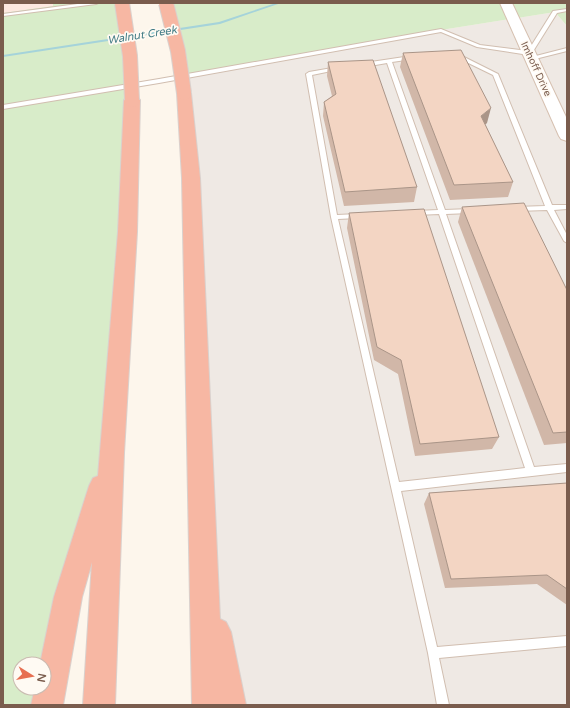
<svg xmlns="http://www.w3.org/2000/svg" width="570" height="708" viewBox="0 0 570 708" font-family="'Varela Round',sans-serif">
	<rect width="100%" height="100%" fill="#fdf6ec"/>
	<polygon fill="#fde8e0" points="3,3 53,3 53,6 3,13"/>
	<polygon fill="#efe9e4" points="555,12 567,26 567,705 208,705 182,77 441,30"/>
	<g fill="#d8ecc9" fill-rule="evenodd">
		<path d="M53,3h69l6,34 -16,415 -65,253h-44v-692l50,-7zM20,664h24v24h-24z"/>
		<polygon points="166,3 567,3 567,26 555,12 441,30 182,77"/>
	</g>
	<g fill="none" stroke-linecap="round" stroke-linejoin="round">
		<polygon fill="#a5d3da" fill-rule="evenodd" points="276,3 281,3 220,24 3,57 3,55 219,22"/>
		<g stroke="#d1beb0" stroke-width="2">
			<g id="lane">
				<polygon points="85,3 98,3 96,4 3,16 3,14"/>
				<polygon points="567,9 567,11 557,13 532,53 529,55 477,47 441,32 159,83 3,109 3,105 159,79 441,29 480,45 528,51 553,11"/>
				<polygon points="567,48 567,51 531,60 528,58"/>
				<polygon points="456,55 460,55 498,74 552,205 567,205 567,209 554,210 567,235 567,243 564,241 547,210 516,211 513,209 516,207 545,206 493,75 456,57"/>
				<polygon points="411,56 414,58 413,59 392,62 445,210 470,209 473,211 470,213 446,214 534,467 567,464 567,472 401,491 437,647 567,636 567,646 439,658 449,705 437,705 428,653 331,217 306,74 309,72 338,67 341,69 312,75 337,215 358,214 361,216 358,218 338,219 399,482 525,468 439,214 416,215 413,213 416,211 438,210 387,63 364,67 361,65 364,63"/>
			</g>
		</g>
		<g stroke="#d6c0b0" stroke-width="2">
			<polygon id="secondary" points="500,3 512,3 567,119 567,141 561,139 559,136"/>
		</g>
		<g stroke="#dad1cd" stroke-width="2">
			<g id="highway">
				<polygon points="184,89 189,90 191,93 200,178 220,619 226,622 231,632 246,705 192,705 182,178 177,93 179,90"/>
				<polygon points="132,95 137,97 140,100 137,232 124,453 115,705 83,705 92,562 82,597 63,705 31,705 35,688 44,688 44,664 40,664 54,597 89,486 93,478 98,476 118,232 124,100 127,97"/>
			</g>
		</g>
		<use href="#lane" fill="#fff" fill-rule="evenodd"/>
		<use href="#secondary" fill="#fff" fill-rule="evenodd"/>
		<use href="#highway" fill="#f7b7a3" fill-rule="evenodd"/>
		<g stroke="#dad1cd" stroke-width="16" stroke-linecap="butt">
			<g id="highway-bridge">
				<polyline points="122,3 130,56 132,100"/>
				<polyline points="166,3 178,51 184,93"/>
			</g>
		</g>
		<use href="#highway-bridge" stroke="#f7b7a3" stroke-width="14"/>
	</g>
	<g fill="#d1b7a8">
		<polygon points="403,53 487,123 485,124 513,182 508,197 450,200 400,67"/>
		<polygon points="328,62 417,187 414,202 344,206 323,116 324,102 332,96 327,76"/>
		<polygon points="462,207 567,290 567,443 544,445 458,222"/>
		<polygon points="349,213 499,437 492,449 415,456 398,374 374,360 347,228"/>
		<polygon points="567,483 567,605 537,584 445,588 424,504 429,493"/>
	</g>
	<polygon fill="#aa9588" points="491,108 487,123 477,131 481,116"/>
	<g fill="#f3d5c3" stroke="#aa9588">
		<polygon points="461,50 491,108 481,116 513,182 454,185 403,53"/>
		<polygon points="373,60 417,187 345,192 324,102 336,94 328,62"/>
		<polygon points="524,203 567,290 567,432 553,433 462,207"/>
		<polygon points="424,209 499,437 420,444 401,360 377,347 349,213"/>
		<polygon points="567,483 567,589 547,575 451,579 429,493"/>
	</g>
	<g text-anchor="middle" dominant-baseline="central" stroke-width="3.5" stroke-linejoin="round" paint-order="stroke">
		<g font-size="10" fill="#7a5c4d" stroke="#fffaf3">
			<text transform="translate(536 69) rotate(65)">Imhoff Drive</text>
		</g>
		<g font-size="11" font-style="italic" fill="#437c86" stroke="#fffaf3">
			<text transform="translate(142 35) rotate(-9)">Walnut Creek</text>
		</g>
	</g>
	<rect width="570" height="708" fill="none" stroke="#7a5c4d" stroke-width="8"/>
	<g transform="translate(32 676) rotate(101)"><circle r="19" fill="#fffaf3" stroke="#cabbb1"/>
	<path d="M0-3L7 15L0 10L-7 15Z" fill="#e76f51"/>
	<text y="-6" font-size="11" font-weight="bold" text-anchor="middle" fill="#7a5c4d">N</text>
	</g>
</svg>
